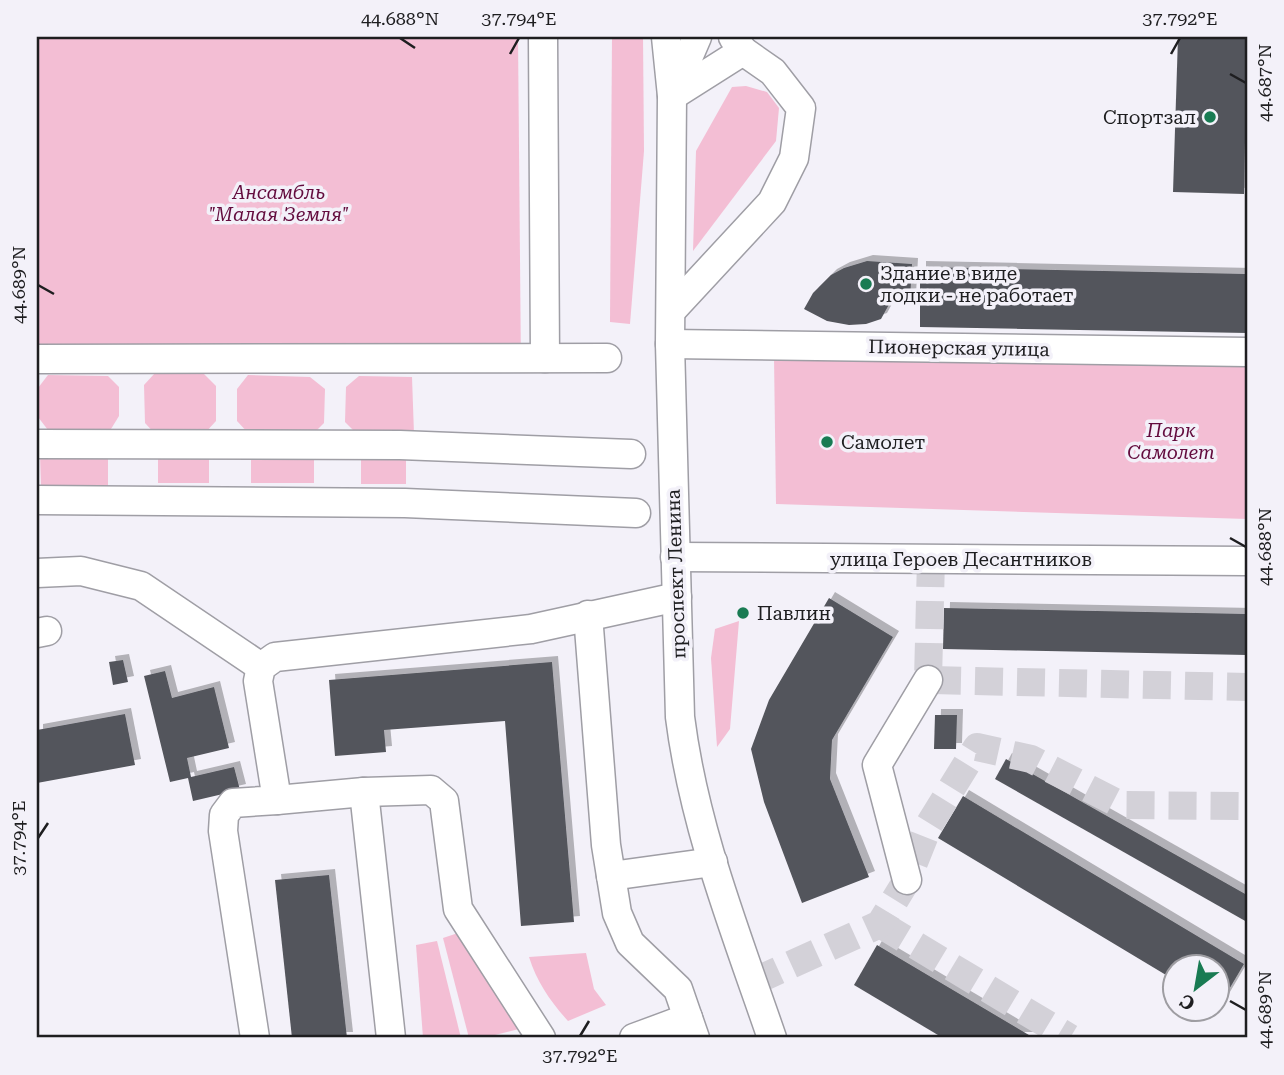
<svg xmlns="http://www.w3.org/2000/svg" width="1284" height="1075" viewBox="0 0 1284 1075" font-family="'Roboto Serif',serif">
	<defs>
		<filter id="shadow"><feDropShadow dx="6" dy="-6" stdDeviation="0" flood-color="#0004"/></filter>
	</defs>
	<rect width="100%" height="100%" fill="#f3f1f9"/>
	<g fill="#f3bed4">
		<polygon points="37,37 518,37 521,369 37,368"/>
		<polygon points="612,37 643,37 644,151 630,324 610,322"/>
		<polygon points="746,86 767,92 779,108 776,141 693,251 696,151 732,87"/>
		<polygon points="774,357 1247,366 1247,519 776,504"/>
		<polygon points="155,373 204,374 216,386 216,421 204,434 157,436 145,423 144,385"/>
		<polygon points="48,375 108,376 119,387 119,416 111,429 48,430 38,417 38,388"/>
		<polygon points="248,375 310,377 325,389 324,423 312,435 250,435 237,421 237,389"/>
		<polygon points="359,376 412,377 414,434 357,434 345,422 346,387"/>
		<rect x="158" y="453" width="51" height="30"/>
		<polygon points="361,454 406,455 406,484 361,484"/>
		<polygon points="40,455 108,455 108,486 41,486"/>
		<rect x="251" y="456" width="63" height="27"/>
		<polygon points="739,621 730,729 717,747 711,658 715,629"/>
		<polygon points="461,932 523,1028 483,1038 469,1038 443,938"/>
		<polygon points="437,941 461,1038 423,1038 416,945"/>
		<path d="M586,953l8,36 12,16 -38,16c-18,-20 -31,-39 -39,-64z"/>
	</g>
	<g fill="#53555b" filter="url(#shadow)">
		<polygon points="1178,37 1247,37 1244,194 1173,192"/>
		<polygon points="867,261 912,264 910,300 892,299 881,319 866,324 849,325 827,321 804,309 813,293 831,275 844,268"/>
		<polygon points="920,267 1247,274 1247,333 920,327"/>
		<polygon points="829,598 893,637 832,740 830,779 869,877 802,903 764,802 751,749 769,700"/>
		<polygon points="944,608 1247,614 1247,655 943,649"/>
		<polygon points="123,660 128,682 113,685 109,662"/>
		<polygon points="552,662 574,922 521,926 505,721 384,730 386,752 335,756 329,680"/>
		<polygon points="165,671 172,698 214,687 229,748 187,758 191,777 234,767 240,790 193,801 188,778 170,782 144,676"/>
		<polygon points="125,714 135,765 37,783 37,730"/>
		<polygon points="935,715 957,715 956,749 934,749"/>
		<polygon points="1006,759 1247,895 1247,922 995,779"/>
		<polygon points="963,796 1244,964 1218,1008 1218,967 1176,967 1176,981 938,838"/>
		<polygon points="329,875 347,1038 292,1038 275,880"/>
		<polygon points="877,945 1034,1038 943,1038 854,985"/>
	</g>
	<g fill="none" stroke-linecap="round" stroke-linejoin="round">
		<g stroke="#d3d1d8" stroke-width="28" stroke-dasharray="28 14" stroke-linecap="butt">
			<polyline points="931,559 928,680 1247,687"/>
			<polyline points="880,924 1070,1038"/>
			<polyline points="753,982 880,924 907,880 929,825 977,747 1031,759 1121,805 1241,806 1247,798"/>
		</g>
		<g stroke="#9f9ea5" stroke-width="31">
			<g id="minor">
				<polyline points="543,37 545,358"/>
				<path d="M666,37l6,59 -2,248 10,373c14,111 56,216 92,321"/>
				<polyline points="673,93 697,37"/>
				<polyline points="672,96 743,51"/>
				<polyline points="671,311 772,202 794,158 801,108 773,72 743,51 733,37"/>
				<polyline points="670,344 1247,352"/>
				<polyline points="37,359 607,358"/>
				<polyline points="37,444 400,445 631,454"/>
				<polyline points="37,500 405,503 636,513"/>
				<polyline points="675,557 1247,561"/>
				<polyline points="37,573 81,571 141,586 261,667"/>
				<polyline points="588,615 606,845 617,913 630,943 678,989 688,1018"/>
				<polyline points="37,633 47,631"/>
				<polyline points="364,792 391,1038"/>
				<polyline points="277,800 364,792 431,790 444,801 458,909 541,1038"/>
				<polyline points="611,876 713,862"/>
				<polyline points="907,880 877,765 928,680"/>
				<polyline points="255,1038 223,831 224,815 233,803 277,800 258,681 261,667 275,657 531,629 677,597"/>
				<polyline points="634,1038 688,1018 695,1038"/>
			</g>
		</g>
		<use href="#minor" stroke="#fff" stroke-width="28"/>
	</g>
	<path fill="none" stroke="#1e1e20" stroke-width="2.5" d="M400,38l15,10M510,54l9,-16M1171,54l9,-16M1230,74l16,9M38,285l16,9M1230,538l16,9M38,838l10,-15M1230,1001l16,9M580,1036l9,-15"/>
	<g fill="#197b53" stroke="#f3f1f9" stroke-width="2.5">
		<circle cx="1210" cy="117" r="7"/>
		<circle cx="866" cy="284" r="7"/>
		<circle cx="827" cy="442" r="7"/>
		<circle cx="743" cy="613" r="7"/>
	</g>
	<g text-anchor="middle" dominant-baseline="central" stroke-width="7" stroke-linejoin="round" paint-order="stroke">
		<g font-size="19" fill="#1e1e20" stroke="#f3f1f9" text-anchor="start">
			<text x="1196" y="117" text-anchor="end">Спортзал</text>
			<text x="880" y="273">Здание в виде<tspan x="880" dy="22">лодки - не работает</tspan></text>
			<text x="841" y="442">Самолет</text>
			<text x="757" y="613">Павлин</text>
		</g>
		<g font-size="19" font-style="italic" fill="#630c3e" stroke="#f3f1f9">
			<text x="279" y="192">Ансамбль<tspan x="279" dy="22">"Малая Земля"</tspan></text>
			<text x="1171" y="430">Парк<tspan x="1171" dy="22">Самолет</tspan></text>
		</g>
		<g font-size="19" fill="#1e1e20" stroke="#f3f1f9">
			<text transform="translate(959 348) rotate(1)">Пионерская улица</text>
			<text x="961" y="559">улица Героев Десантников</text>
			<text transform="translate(676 574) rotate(-92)">проспект Ленина</text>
		</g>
	</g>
	<rect width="1284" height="1075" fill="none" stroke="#f3f1f9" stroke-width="77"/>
	<g transform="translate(1196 988) rotate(211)"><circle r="33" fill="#f3f1f9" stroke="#9e9da2" stroke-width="2"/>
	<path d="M0-5L12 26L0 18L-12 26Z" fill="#197b53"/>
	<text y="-10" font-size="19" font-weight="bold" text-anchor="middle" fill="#1e1e20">С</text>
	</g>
	<rect x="38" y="38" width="1208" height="998" fill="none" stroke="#1e1e20" stroke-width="2.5"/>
	<g font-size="18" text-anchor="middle" fill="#1e1e20">
		<text x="400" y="25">44.688°N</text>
		<text x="519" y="25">37.794°E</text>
		<text x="1180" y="25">37.792°E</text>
		<text transform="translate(1265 83) rotate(-90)" y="6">44.687°N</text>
		<text transform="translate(19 285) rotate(-90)" y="6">44.689°N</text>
		<text transform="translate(1265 547) rotate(-90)" y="6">44.688°N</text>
		<text transform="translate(19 838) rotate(-90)" y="6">37.794°E</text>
		<text transform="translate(1265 1010) rotate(-90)" y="6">44.689°N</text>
		<text x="580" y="1062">37.792°E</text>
	</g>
</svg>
